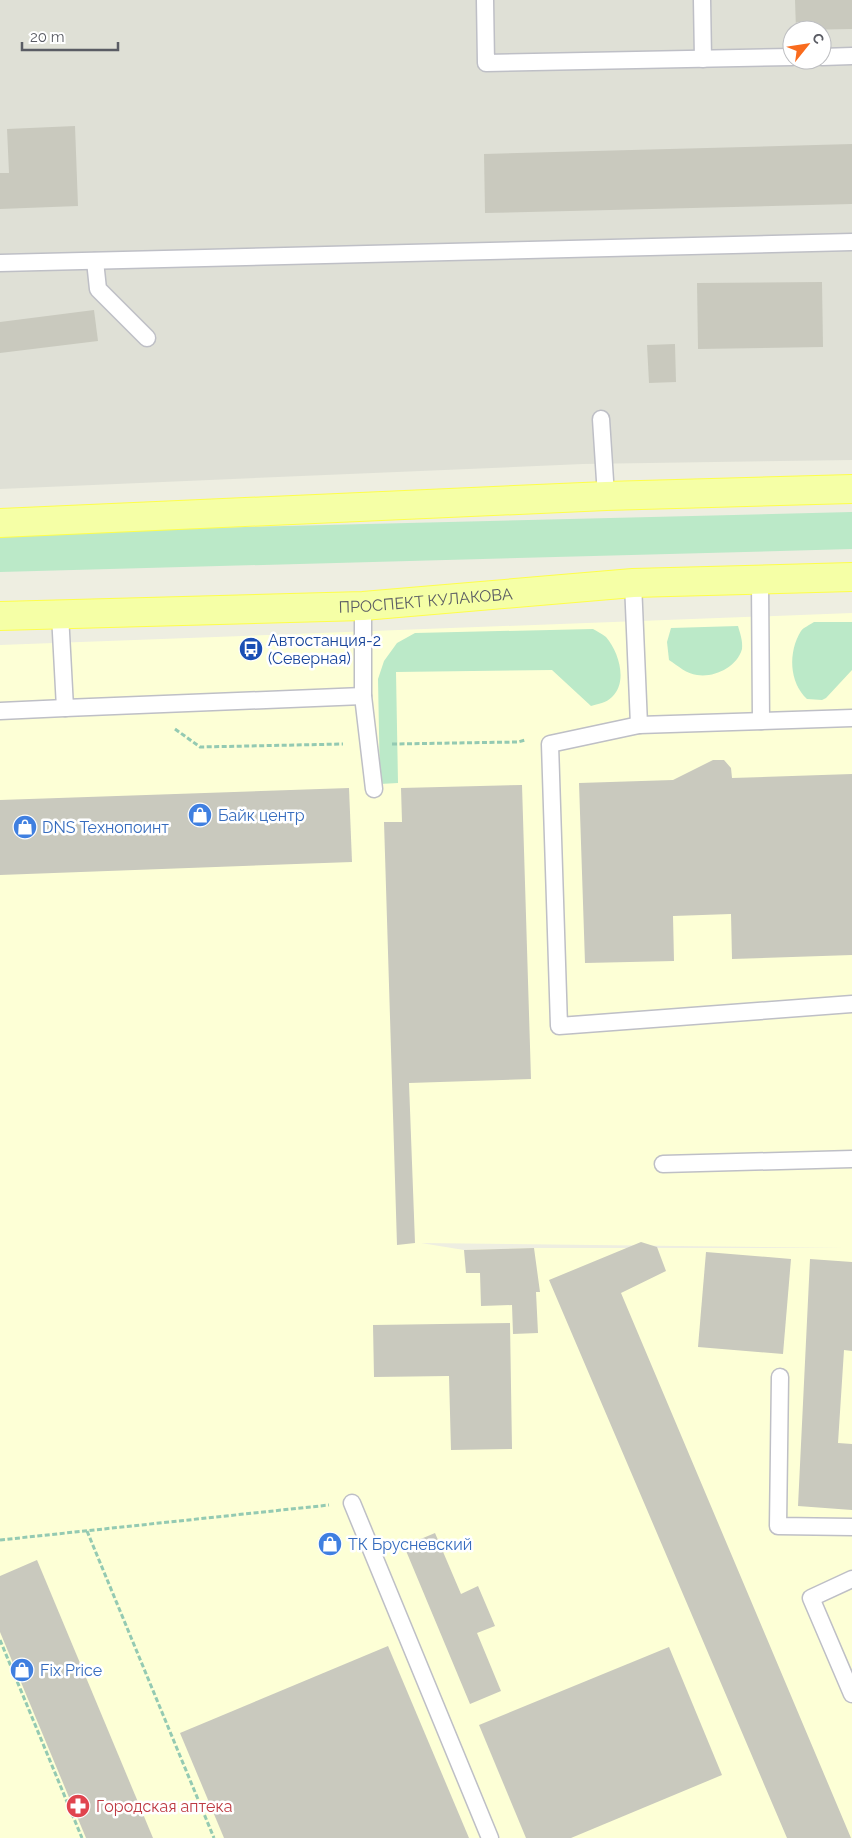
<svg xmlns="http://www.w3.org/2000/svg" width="852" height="1838" viewBox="0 0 852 1838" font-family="Raleway,sans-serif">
	<rect width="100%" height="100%" fill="#eeeee1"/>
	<path fill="#fdffd6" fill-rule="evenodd" d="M852,613v1225h-852v-1193zM421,1243l425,5h-312l-70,2z"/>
	<path fill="#dfe0d6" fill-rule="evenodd" d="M0,0h852v460l-269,4 -583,25zM792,30h30v30h-30z"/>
	<g fill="#bbe9c8">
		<polygon points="852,512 852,549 0,572 0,533"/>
		<path d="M814,622h38v48l-26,28 -4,2 -15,-1c-18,-17 -19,-47 -6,-68 3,-4 9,-6 13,-9z"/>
		<path d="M738,626c2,7 5,15 4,23 -5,18 -28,29 -45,26 -10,-1 -19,-9 -28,-15l-2,-18 4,-14z"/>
		<path d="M593,629c4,2 9,5 13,8 13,15 22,45 6,60 -6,6 -14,7 -21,9l-39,-36 -156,2 2,111 -18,1 -2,-105 6,-18 13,-18 18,-10z"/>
	</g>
	<g fill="#c9c9be">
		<polygon points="795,0 852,0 852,29 796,30"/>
		<polygon points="75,126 78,206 0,209 0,173 9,173 7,129"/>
		<polygon points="852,144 852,204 485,213 484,154"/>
		<polygon points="822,282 823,347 698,349 697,283"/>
		<polygon points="94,310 98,341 0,353 0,322"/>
		<polygon points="675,344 676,382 649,383 647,345"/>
		<polygon points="713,760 724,760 731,768 732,778 852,774 852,955 732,959 731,914 673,916 674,961 585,963 579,783 673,780"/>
		<polygon points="522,785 531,1079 409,1083 415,1243 397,1245 384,822 402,822 401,788"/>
		<polygon points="349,788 352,862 0,875 0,800"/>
		<polygon points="641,1242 657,1247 666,1271 621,1293 851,1838 787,1838 549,1280"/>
		<polygon points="534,1248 540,1292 536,1292 538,1333 513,1334 512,1305 481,1306 480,1273 466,1273 464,1250"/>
		<polygon points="706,1252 791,1259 783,1354 698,1347"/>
		<polygon points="810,1259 852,1262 852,1351 844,1350 838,1443 852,1444 852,1510 798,1506"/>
		<polygon points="510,1323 512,1449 451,1450 449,1376 374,1377 373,1325"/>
		<polygon points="435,1533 461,1594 478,1586 495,1626 477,1633 501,1691 470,1704 404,1546"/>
		<polygon points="37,1560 153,1838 86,1838 0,1632 0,1576"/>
		<polygon points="388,1646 469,1838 224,1838 180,1733"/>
		<polygon points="669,1647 722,1775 571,1838 526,1838 479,1725"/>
	</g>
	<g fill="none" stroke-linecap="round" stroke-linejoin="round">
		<g stroke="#bebfc6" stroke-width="19">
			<g id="service">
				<polyline points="485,0 486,63 792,57"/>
				<polyline points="702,0 703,59"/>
				<polyline points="822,57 852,56"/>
				<polyline points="95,261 98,289 147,338"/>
				<polyline points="0,263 852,242"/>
				<polyline points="601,419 606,496"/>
				<polyline points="760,580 761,721"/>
				<polyline points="633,583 639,725"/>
				<polyline points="363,606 363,696 374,789"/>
				<polyline points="60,614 65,708 363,696"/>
				<polyline points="0,711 65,708"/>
				<polyline points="852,718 639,725 550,744 559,1026 852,1004"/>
				<polyline points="663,1164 852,1159"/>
				<polyline points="780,1377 778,1526 852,1527"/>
				<polyline points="352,1503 490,1838"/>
				<polyline points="852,1579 811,1598 852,1694"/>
			</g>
		</g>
		<g stroke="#fefe4a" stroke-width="30">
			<g id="primary">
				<polyline points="0,523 606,496 852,489"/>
				<path id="s1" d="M0,616l363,-10 270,-23 219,-6"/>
			</g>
		</g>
		<g stroke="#94cab2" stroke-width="3" stroke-dasharray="5 2.5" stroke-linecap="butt">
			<polyline points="175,729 200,747 343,744"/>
			<polyline points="392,744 518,742 525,740"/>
			<polyline points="87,1531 214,1838"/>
			<polyline points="0,1540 329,1505"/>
			<polyline points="0,1640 82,1838"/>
		</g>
		<use href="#service" stroke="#fff" stroke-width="16"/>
		<use href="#primary" stroke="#f5ffa6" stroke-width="28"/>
	</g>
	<defs>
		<g id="bus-disc" transform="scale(1.25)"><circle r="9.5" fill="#1a4fb4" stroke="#fff"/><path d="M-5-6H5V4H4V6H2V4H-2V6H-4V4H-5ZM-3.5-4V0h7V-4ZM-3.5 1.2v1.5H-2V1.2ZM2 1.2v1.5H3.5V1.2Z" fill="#fff"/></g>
		<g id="shop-disc" transform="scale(1.25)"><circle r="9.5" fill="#3f7fe0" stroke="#fff"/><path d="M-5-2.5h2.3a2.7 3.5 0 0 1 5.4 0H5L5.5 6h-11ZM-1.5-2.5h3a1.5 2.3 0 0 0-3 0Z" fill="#fff"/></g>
		<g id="pharmacy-disc" transform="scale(1.25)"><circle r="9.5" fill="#e0444e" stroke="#fff"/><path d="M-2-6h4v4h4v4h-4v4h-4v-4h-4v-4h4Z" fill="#fff"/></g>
	</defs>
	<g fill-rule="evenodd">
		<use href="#bus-disc" x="251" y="649"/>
		<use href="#shop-disc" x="200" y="815"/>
		<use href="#shop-disc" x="25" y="827"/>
		<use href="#shop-disc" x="330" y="1544"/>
		<use href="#shop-disc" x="22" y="1670"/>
		<use href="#pharmacy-disc" x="78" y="1806"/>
	</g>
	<g text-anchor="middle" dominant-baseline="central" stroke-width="5" stroke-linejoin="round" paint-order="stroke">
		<g font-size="16" fill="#5a5c64" stroke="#fff">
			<text stroke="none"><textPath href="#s1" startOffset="426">ПРОСПЕКТ КУЛАКОВА</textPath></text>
		</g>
		<g font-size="16" fill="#164399" stroke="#fff" text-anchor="start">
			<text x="268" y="640">Автостанция-2<tspan x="268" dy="18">(Северная)</tspan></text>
		</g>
		<g font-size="16" fill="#366cbe" stroke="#fff" text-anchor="start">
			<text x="218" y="815">Байк центр</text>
			<text x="42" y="827">DNS Технопоинт</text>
			<text x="348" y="1544">ТК Брусневский</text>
			<text x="40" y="1670">Fix Price</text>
		</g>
		<g font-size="16" fill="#be3a42" stroke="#fff" text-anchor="start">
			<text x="96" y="1806">Городская аптека</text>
		</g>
	</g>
	<g transform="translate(807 45) rotate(60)"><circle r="24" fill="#ffffff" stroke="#bdbec1"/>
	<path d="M0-4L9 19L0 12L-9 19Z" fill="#f96b1d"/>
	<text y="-8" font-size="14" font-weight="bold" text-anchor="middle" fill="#5a5c64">С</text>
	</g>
	<path d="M22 42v8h96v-8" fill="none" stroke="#5a5c64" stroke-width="2.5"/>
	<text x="30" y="42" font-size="15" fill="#5a5c64" stroke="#ffffff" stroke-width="4" paint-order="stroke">20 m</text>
</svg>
